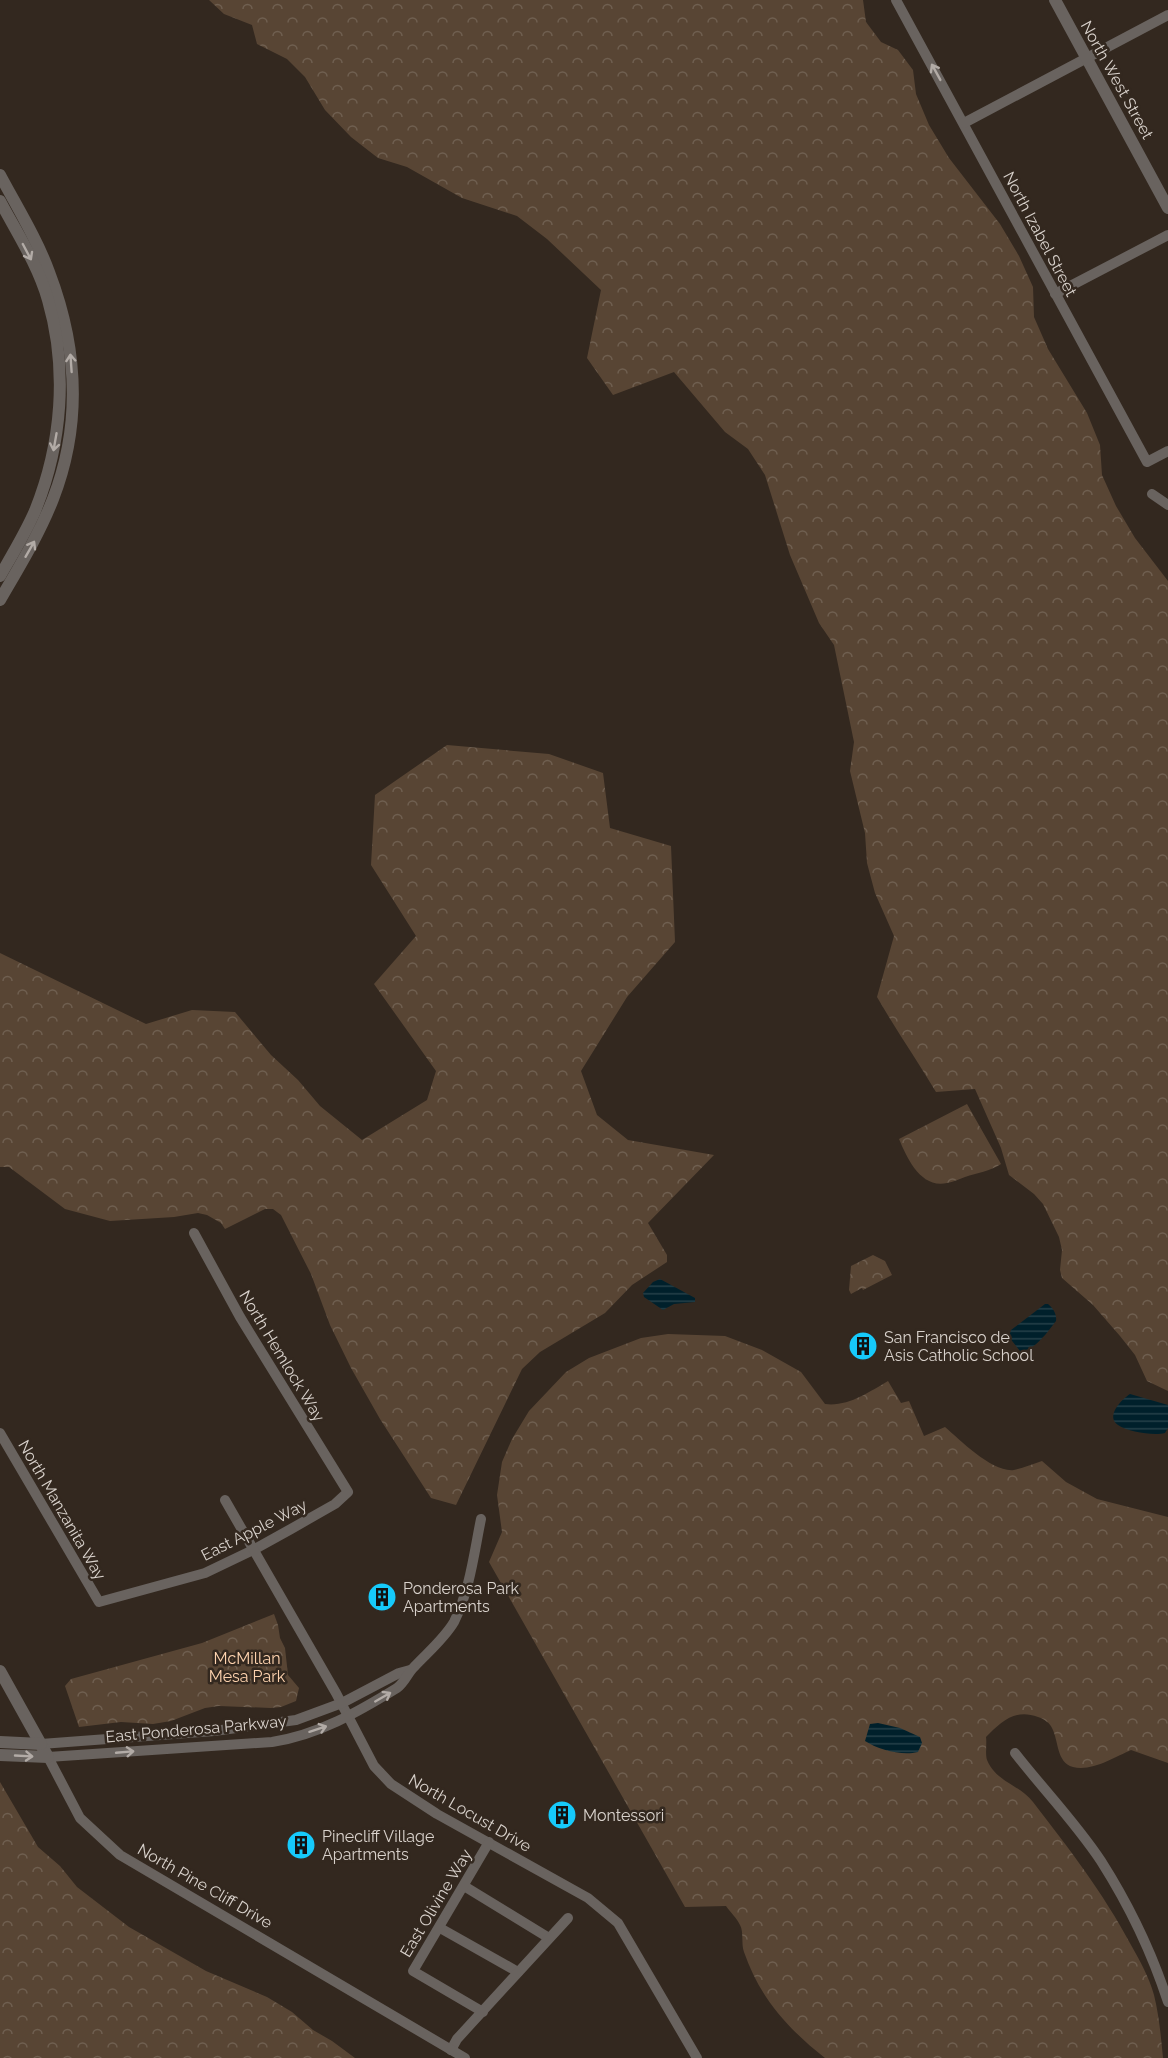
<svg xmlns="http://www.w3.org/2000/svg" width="1168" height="2058" viewBox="0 0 1168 2058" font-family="Raleway,sans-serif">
	<defs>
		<pattern id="forest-crowns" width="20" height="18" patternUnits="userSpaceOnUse" patternTransform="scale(1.5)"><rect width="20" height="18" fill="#584534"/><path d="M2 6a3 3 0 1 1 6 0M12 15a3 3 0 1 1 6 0" fill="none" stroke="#6f5f50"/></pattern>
		<pattern id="water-rules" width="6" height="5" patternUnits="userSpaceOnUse" patternTransform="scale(1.5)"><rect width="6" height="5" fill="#00202b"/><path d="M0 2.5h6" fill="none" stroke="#254049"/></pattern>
	</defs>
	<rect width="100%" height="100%" fill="#33281f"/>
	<g fill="url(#forest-crowns)">
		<path d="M209,0h654l3,22 15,20 17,8 15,20 3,24 13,31 20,33 51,66 19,32 14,31 1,30 14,32 39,64 13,32 2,30 14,31 19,32 33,43v810l-21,-10 -12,-26 -15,-19 -27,-31 -31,-27 -2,-8 2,-20 -3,-13 -16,-33 -9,-10 -25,-19 -8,-27 -26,-59 -39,3c-19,-32 -40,-62 -59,-95l17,-61 -19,-43 -8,-30 -2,-30 -15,-62 4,-29 -20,-97 -15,-22 -29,-68 -25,-80 -17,-26 -23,-17 -51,-60 -61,23 -26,-37 14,-68 -54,-51 -30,-23 -55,-18 -55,-31 -29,-9 -27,-21 -26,-27 -20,-33 -18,-18 -30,-15 -5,-19 -28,-11z"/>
		<polygon points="447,745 549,754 603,773 610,828 671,846 675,942 627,997 581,1071 597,1115 628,1140 714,1155 648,1223 667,1255 667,1262 632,1285 605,1313 540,1352 522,1369 456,1505 431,1498 380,1419 351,1368 330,1325 311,1274 281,1215 273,1209 265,1209 225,1229 221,1223 207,1215 198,1213 174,1217 110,1221 65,1209 9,1167 0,1167 0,953 146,1024 192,1010 235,1012 271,1055 298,1080 320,1106 362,1140 427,1100 436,1071 374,984 416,936 371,865 375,795"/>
		<path d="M967,1104l34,60c-11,7 -24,9 -36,13 -6,2 -12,5 -18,6 -26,6 -40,-25 -48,-44z"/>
		<polygon points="873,1255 885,1261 892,1275 863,1290 862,1288 851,1294 849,1290 851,1266"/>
		<path d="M668,1334l57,2 37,14 39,22 24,32c23,3 44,-12 63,-23l13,22 8,-2 15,35 21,-9c15,13 48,46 69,43 9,-2 19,-6 28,-9l24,21 31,17 71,18v246l-37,-13c-16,7 -40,22 -58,17 -17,-5 -14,-26 -21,-39 -2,-5 -8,-9 -14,-11 -23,-9 -37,5 -52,20 1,7 -1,16 1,23 9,22 33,25 46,42 37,48 69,89 98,143 9,16 18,32 23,50 5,20 7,42 9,63h-338c-38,-30 -65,-60 -81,-106 -3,-8 0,-20 -4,-27 -3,-7 -10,-13 -14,-19l-41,1 -196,-345 13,-30 -5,-37 5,-33 10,-23 17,-28 37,-39 23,-14 52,-20z"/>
		<polygon points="274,1614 278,1625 280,1638 285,1648 288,1675 299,1688 296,1701 281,1707 271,1708 219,1706 205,1708 171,1721 153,1724 121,1722 79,1727 65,1686 71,1679 202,1643"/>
		<polygon points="0,1782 38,1847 60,1866 77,1887 129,1927 206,1971 267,1997 292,2012 313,2030 332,2041 355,2058 0,2058"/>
	</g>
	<g fill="url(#water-rules)">
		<polygon points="660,1279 695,1298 695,1302 674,1304 663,1310 644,1297 643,1293 653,1282"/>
		<path d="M1045,1304h3c5,4 9,10 8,17 -8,10 -21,30 -36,30l-11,-14 2,-7z"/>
		<path d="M1130,1394l38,11v23l-3,5c-11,3 -37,-1 -47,-8 -13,-9 4,-26 12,-31z"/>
		<path d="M878,1723l22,5 20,9 2,6 -4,9c-16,4 -39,-2 -53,-11l5,-17z"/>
	</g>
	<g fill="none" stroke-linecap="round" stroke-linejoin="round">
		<g stroke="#69635f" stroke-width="10">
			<polyline points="896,0 1147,462 1168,451"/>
			<polyline points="964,123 1168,15"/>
			<polyline points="1055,294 1168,235"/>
			<polyline points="1152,494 1168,505"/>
			<polyline points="0,1433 99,1602 205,1573 253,1550 291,1529 335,1504 348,1492 240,1317 194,1233"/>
			<polyline points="225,1500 336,1693 374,1766 391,1784 437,1814 588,1898 618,1923 697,2058"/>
			<polyline points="41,1744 214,1731 296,1720 342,1703 399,1673 410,1670"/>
			<path d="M1015,1753c28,36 61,70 86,108 28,44 51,92 67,141"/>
			<polyline points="464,1886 549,1938"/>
			<polyline points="440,1928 518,1972"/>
			<polyline points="483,2012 413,1971 489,1842"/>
			<polyline points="451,2050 457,2039 568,1918"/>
			<path d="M465,2058l-345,-203 -40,-37 -32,-61 224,-15c46,-7 86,-30 125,-54 8,-6 10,-14 17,-21 13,-14 30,-28 40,-45 16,-32 20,-69 27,-103"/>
		</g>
		<g stroke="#69635f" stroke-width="12">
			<polyline points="1055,0 1168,208"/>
			<path d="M0,175c17,32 37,64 49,97 29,76 33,152 4,227 -14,36 -34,68 -53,101"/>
			<path d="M0,201c17,32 38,64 48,99 20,69 14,144 -13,211 -10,23 -23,44 -35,65"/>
			<polyline points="0,1671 48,1757 0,1755"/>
			<polyline points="0,1742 41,1744"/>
		</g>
	</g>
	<defs><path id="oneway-shaft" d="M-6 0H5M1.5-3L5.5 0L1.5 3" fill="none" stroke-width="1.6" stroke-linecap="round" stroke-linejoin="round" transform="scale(1.5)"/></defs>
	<g stroke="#b2aba6">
		<use href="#oneway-shaft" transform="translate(936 72) rotate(-119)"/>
		<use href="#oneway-shaft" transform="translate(27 252) rotate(62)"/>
		<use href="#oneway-shaft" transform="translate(71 363) rotate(-94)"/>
		<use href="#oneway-shaft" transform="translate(55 442) rotate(100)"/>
		<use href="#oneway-shaft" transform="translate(30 549) rotate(-60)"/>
		<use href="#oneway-shaft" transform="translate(383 1697) rotate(-30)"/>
		<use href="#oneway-shaft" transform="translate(318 1729) rotate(-18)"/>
		<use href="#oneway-shaft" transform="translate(125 1752) rotate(-5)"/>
		<use href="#oneway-shaft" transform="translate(24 1756) rotate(3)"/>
	</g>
	<defs>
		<g id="building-disc" transform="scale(1.5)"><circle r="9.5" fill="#16cafb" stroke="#33281f"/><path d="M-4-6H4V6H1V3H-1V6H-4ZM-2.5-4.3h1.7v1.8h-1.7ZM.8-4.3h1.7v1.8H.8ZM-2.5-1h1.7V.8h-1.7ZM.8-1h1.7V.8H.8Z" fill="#111"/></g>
	</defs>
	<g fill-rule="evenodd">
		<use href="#building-disc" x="863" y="1346"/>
		<use href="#building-disc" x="382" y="1597"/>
		<use href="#building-disc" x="562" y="1815"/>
		<use href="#building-disc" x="301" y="1845"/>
	</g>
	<g text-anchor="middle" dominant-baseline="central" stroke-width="5" stroke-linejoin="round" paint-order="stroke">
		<g font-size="16" fill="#d9d2cc" stroke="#33281f">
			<text transform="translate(1117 80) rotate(61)">North West Street</text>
			<text transform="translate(1040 234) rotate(62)">North Izabel Street</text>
			<text transform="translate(282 1356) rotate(59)">North Hemlock Way</text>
			<text transform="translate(62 1510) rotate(60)">North Manzanita Way</text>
			<text transform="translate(254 1530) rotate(-27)">East Apple Way</text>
			<text transform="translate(196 1729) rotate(-5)">East Ponderosa Parkway</text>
			<text transform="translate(470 1813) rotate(30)">North Locust Drive</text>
			<text transform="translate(205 1886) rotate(30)">North Pine Cliff Drive</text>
			<text transform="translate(436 1903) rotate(-59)">East Olivine Way</text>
		</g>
		<g font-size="16" fill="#d9d2cc" stroke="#33281f" text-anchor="start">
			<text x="884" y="1337">San Francisco de<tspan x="884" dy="18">Asis Catholic School</tspan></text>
			<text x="403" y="1588">Ponderosa Park<tspan x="403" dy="18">Apartments</tspan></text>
			<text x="583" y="1815">Montessori</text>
			<text x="322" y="1836">Pinecliff Village<tspan x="322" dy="18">Apartments</tspan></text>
		</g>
		<g font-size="16" fill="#fed3af" stroke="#33281f">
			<text x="247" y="1658">McMillan<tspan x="247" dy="18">Mesa Park</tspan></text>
		</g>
	</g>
</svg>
